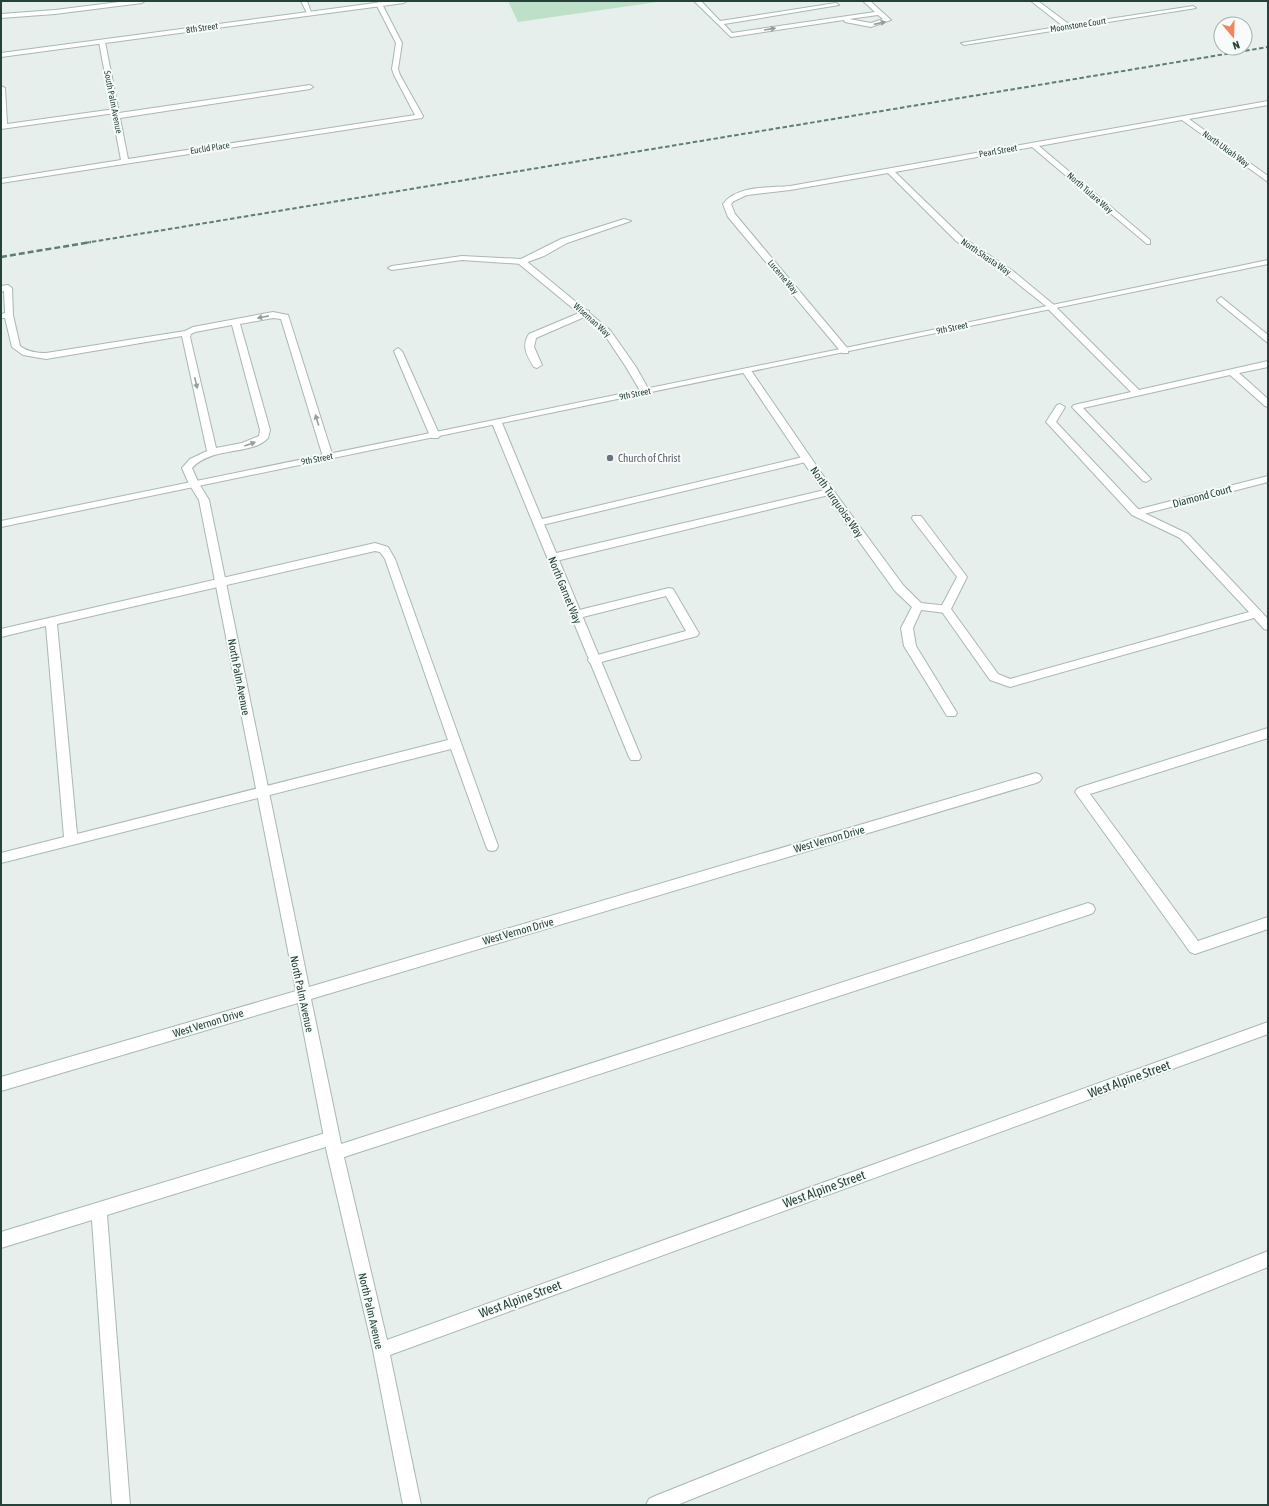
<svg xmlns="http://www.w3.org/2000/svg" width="1269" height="1506" viewBox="0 0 1269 1506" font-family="'Asap Condensed',sans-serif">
	<rect width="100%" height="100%" fill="#e6efeb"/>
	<polygon fill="#bfe0c8" points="508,1 664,1 518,22"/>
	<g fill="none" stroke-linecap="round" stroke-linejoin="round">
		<g stroke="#a8b8b2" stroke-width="2">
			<g id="service">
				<polygon points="127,1 145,1 142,3 55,14 1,18 1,14 55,10"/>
				<path d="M694,1h7l19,20 116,-18 3,2 -115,19 8,9 143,-21 -12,-11h7l21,19 -20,7 -26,-5 -1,-2 -113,17zM878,15l5,4 -12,4 -22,-4z"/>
				<polygon points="1,86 5,88 7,124 115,109 119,111 115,113 1,129"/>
				<polygon points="624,219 631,221 567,243 544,256 522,264 462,260 392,270 388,268 392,266 462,256 521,259 561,239"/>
				<path d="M8,285l4,3 1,27 7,31c8,6 16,7 26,7l139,-22 8,-4 80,-15 15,3 45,142 -5,3 -5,-3 -42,-138 -8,-1 -33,6 30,106 -2,8c-16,18 -56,8 -76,30l7,16 -5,3 -5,-3 -7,-16 8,-9 17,-8 -25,-115 -136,23 -23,-4 -11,-8 -7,-29h-4v-4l4,-1 -1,-22 -3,1v-6zM232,325l28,105 -1,6 -17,7 -26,5 -26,-111 1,-3 4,-2z"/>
				<polygon points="1221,297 1268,335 1268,343 1218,302 1217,300"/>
				<polygon points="1051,304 1054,305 1139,390 1268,361 1268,367 1239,373 1268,399 1268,407 1265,406 1230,375 1083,408 1151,479 1146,482 1143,481 1072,407 1074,405 1131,392 1048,309 1048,305"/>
				<path d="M586,310l3,1v4l-53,23 -2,9 8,18 -5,3 -3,-1c-7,-11 -13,-21 -5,-33z"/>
				<polygon points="398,348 402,351 440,436 438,438 432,438 430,436 394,351"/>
				<polygon points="1060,404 1065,407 1056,422 1140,511 1188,534 1268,619 1268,630 1264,629 1254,618 1010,687 990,680 940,609 957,577 913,520 912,518 913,516 921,516 967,577 951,609 998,674 1010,679 1249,612 1180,538 1132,515 1048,424 1046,422 1057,405"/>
				<polygon points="807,456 812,459 810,461 538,526 533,523 538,520"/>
				<polygon points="829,489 834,492 833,494 552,562 547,558 552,554"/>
				<path d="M375,543l13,4 7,12 103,287 -2,4 -4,1 -4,-1 -2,-4 -35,-97 -450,114v-10l63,-16 -18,-211 -45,11v-8zM375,551l5,1 5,7 63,181 -371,94 -20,-210z"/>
				<polygon points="669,588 673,589 697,630 699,633 697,636 594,664 590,663 588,660 590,657 686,631 666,596 575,619 571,618 570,615 571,612"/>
				<polygon points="918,602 923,606 913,628 916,646 957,713 955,716 947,716 904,646 901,628 914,603"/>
				<polygon points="1268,728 1268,738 1090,794 1198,941 1268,917 1268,929 1195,954 1190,952 1075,792 1077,789 1081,787"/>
				<polygon points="1088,903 1093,905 1095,909 1093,913 1088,915 335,1160 330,1158 327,1153 330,1148 335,1146"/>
				<polygon points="332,1131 337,1133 339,1138 337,1143 332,1145 107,1215 130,1505 112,1505 92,1220 1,1248 1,1232"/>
				<polygon points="1268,1251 1268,1267 677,1505 646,1505 649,1499 655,1496"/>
			</g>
		</g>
		<g stroke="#a8b8b2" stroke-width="2">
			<g id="minor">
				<polygon points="301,1 307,1 312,15 308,15"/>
				<polygon points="1031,1 1038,1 1070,25 1193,6 1196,8 964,45 961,43 1063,26"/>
				<polygon points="379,2 382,4 402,43 398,69 400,75 423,116 422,118 1,183 1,179 121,160 99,42 102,40 105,42 119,113 310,85 313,87 310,89 120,118 128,159 415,115 394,75 392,69 396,43 376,4"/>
				<path d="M1268,101v4l-79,14 79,57v6l-86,-62 -143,26 111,94v4h-3l-115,-97 -137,25 67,65 51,34 41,34v4l-3,1 -44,-35 -51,-34 -68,-68 -98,17 -43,5 -13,6 -3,3 4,10 113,135v4h-6l-114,-136 -5,-13c14,-19 46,-16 67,-18z"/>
				<polygon points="519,260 525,260 610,330 636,367 650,392 648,394 642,394 626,367 604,334 519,264"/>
				<polygon points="747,368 750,369 833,490 903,585 921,603 949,606 950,609 949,612 945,613 914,609 895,591 825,494 742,371"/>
				<polygon points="497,420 502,423 641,757 639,760 631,760 629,757 492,423"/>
				<polygon points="1268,476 1268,482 1136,516 1131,513 1136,510"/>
				<polygon points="194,481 198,482 209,500 309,987 1036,773 1040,775 1042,778 1040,781 1036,783 311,999 343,1153 387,1340 1268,1022 1268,1034 390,1355 421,1505 403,1505 373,1350 327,1153 298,1003 1,1091 1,1077 296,991 199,500 189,484"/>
			</g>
		</g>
		<g stroke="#a8b8b2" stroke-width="2">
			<g id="tertiary">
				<polygon points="390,1 407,1 404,3 1,57 1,53"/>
				<polygon points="1268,260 1268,264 1,527 1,521 845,348"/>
			</g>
		</g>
		<use href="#service" fill="#fff" fill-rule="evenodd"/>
		<use href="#minor" fill="#fff" fill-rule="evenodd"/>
		<use href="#tertiary" fill="#fff" fill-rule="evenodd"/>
		<polyline stroke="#5f7d75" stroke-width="2" stroke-dasharray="4.5 2.5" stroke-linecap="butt" points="85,243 1268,47"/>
		<polyline stroke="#5f7d75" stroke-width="2.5" stroke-dasharray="6 3" stroke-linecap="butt" points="1,257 91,242"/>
	</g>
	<defs><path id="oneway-solid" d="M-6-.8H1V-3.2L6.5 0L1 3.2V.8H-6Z"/></defs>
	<g fill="#92a09c">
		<use href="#oneway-solid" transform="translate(880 23) rotate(-13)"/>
		<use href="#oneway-solid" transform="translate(770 29) rotate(-9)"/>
		<use href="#oneway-solid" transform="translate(263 317) rotate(169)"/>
		<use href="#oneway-solid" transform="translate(196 383) rotate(77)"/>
		<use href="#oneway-solid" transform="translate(317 420) rotate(-107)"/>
		<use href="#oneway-solid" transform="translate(250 444) rotate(-19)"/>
	</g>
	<circle fill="#6b7280" stroke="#f7fbf9" stroke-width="1.5" cx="610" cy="458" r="4"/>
	<g text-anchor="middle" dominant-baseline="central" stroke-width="4" stroke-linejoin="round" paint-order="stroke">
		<g font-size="9" fill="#24423a" stroke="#f7fbf9">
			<text transform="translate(1078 25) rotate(-9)">Moonstone Court</text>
			<text transform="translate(202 28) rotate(-8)">8th Street</text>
			<text transform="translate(113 102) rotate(79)">South Palm Avenue</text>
			<text transform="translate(210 148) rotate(-9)">Euclid Place</text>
			<text transform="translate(1226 149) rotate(36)">North Ukiah Way</text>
			<text transform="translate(998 151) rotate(-10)">Pearl Street</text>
			<text transform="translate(1090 193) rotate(41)">North Tulare Way</text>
			<text transform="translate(986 257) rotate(34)">North Shasta Way</text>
			<text transform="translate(783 277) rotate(50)">Lucerne Way</text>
			<text transform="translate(592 320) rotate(42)">Wiseman Way</text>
			<text transform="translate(952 328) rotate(-12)">9th Street</text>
			<text transform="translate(635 394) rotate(-12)">9th Street</text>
			<text transform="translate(317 459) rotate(-11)">9th Street</text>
		</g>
		<g font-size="11" fill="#5b616d" stroke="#f7fbf9" text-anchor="start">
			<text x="618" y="458">Church of Christ</text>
		</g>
		<g font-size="11" fill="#24423a" stroke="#f7fbf9">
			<text transform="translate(1202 496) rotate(-15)">Diamond Court</text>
			<text transform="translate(837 502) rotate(55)">North Turquoise Way</text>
			<text transform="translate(565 590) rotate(68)">North Garnet Way</text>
			<text transform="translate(239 677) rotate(79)">North Palm Avenue</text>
			<text transform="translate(829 839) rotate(-16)">West Vernon Drive</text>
			<text transform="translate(518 931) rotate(-16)">West Vernon Drive</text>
			<text transform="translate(302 994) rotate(78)">North Palm Avenue</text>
			<text transform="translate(208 1023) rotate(-17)">West Vernon Drive</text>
			<text transform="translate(371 1311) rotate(77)">North Palm Avenue</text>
		</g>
		<g font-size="13" fill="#24423a" stroke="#f7fbf9">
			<text transform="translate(1129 1079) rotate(-20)">West Alpine Street</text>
			<text transform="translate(824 1189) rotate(-20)">West Alpine Street</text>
			<text transform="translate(520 1299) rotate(-20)">West Alpine Street</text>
		</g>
	</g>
	<rect width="1269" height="1506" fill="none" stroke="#24423a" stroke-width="4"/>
	<g transform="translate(1233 36) rotate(161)"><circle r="19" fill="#f7fbf9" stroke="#a3b1ad"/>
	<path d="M0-3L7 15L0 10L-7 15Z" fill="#f4845f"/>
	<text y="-6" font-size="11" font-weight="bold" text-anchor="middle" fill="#24423a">N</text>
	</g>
</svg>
